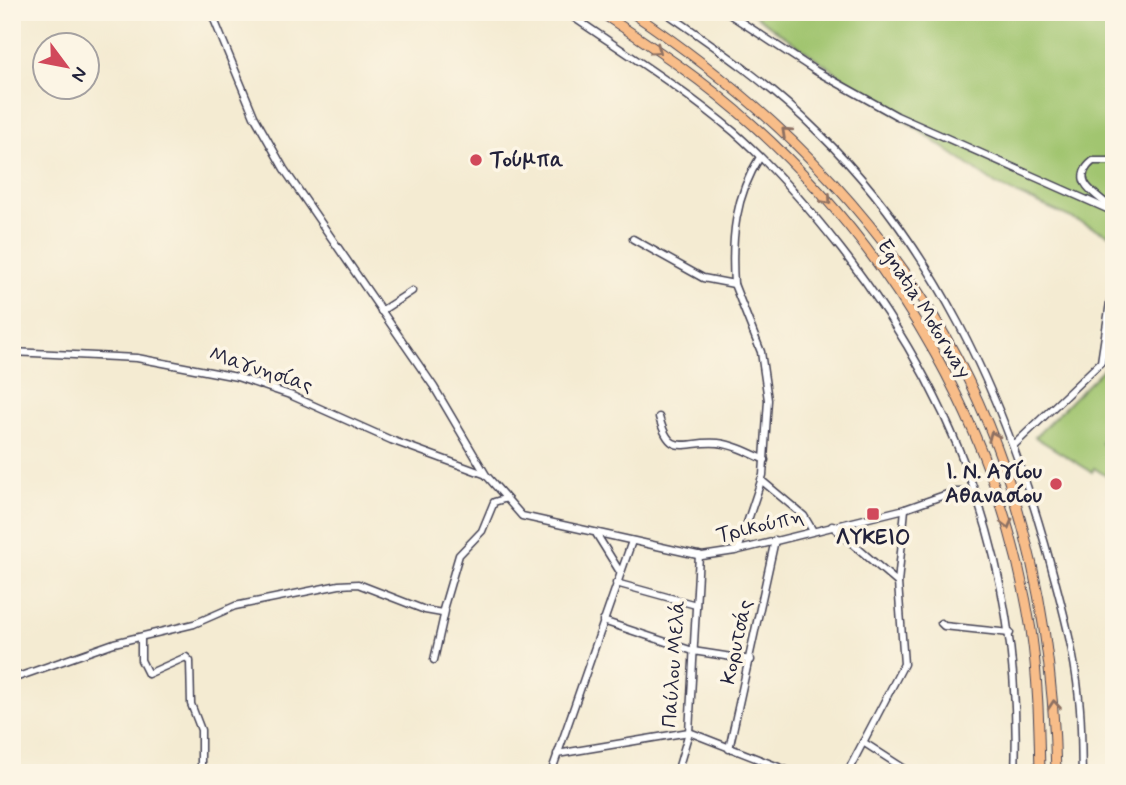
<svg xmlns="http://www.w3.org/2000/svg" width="1126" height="785" viewBox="0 0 1126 785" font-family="Mynerve,sans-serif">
	<rect width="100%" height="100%" fill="#fcf5e5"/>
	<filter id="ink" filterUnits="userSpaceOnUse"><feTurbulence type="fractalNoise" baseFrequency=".0143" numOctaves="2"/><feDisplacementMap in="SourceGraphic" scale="14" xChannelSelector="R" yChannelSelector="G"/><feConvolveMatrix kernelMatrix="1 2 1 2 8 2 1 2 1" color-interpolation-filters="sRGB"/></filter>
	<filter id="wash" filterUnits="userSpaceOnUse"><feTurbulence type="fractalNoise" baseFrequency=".00686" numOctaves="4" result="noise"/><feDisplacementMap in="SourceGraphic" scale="28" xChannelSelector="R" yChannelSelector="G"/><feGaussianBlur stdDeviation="1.57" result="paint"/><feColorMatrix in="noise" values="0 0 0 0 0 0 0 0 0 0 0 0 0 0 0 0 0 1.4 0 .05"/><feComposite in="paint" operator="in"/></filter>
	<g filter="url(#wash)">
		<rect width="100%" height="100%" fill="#f4ebd2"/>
		<g fill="#a1c56f" stroke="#627455" stroke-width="2">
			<polygon points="750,12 1114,12 1114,237 997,185"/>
			<polygon points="1107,365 1114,369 1114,418 1101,443 1110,448 1108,477 1094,468 1092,472 1035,437"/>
		</g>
	</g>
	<g filter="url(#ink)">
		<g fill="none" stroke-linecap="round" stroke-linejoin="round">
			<g stroke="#424052" stroke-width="9">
				<g id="minor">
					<polyline points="211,12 254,116 284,169 434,387 486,475 522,516 702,556 735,551 905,509 953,492 976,492"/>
					<path d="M566,12c56,39 116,76 168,120 40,35 74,75 107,117 120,154 182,327 174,524"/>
					<path d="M665,12c54,37 107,74 154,121 115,113 182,258 226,411 14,51 29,102 34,155 3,24 2,49 3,74"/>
					<polyline points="726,12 816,71 897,116 1114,212"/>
					<path d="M1114,161h-21c-26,21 7,35 21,49"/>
					<polyline points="633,239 703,278 734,284"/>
					<polyline points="381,311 412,291"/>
					<polyline points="12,352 137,358 237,377 290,395 391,440 484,474"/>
					<path d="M659,417c12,43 25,23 59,26 17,2 32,10 47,17"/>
					<polyline points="1014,445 1101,362 1114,276"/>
					<polyline points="761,480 804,516 813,531"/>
					<polyline points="1112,523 1114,524"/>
					<polyline points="832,526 898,583"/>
					<polyline points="597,535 620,572"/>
					<path d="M738,550l25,-75 5,-75 -7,-48 -27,-68c-3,-46 1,-88 26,-127"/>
					<polyline points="616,583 696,605"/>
					<polyline points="603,621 693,651 751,660"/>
					<polyline points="941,623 944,626 1010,633"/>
					<polyline points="141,638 141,660 148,674 186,657 190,661 191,704 201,730 201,773"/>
					<polyline points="434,660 445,611"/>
					<polyline points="12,679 114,643 194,624 235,606 339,585 358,584 425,610 442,613 459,555 482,531 494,502 504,499"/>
					<polyline points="863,742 911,773"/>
					<polyline points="729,749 775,540"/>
					<polyline points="557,754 689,732 794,773"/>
					<polyline points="551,773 632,541"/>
					<polyline points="677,773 689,732 699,555"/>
					<polyline points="847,773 904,664 898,583 905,509"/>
				</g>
			</g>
			<g stroke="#424052" stroke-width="11">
				<g id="highway">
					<path d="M600,12c53,35 106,70 153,113 146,132 247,310 278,505 7,47 8,95 9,143"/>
					<path d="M631,12c278,186 418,424 425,761"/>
				</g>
			</g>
			<use href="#minor" stroke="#fff" stroke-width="6"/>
			<use href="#highway" stroke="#f8bd89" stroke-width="9"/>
		</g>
		<defs><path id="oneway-chevron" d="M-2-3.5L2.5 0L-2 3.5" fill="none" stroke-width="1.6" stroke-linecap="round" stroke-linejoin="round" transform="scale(1.75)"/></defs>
		<g stroke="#8d7062">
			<use href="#oneway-chevron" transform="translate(657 50) rotate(35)"/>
			<use href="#oneway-chevron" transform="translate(786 132) rotate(-137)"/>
			<use href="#oneway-chevron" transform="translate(827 200) rotate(49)"/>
			<use href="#oneway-chevron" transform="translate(993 436) rotate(-113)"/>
			<use href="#oneway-chevron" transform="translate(1007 524) rotate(75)"/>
			<use href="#oneway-chevron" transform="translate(1054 705) rotate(-95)"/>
		</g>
	</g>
	<g fill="#d1495b" stroke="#fcf5e5" stroke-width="2.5">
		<circle cx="476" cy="160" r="7"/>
		<circle cx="1056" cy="484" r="7"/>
		<rect x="866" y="507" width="14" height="14" rx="3.5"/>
	</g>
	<g text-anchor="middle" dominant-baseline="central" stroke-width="7" stroke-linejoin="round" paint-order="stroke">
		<g font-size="21" font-weight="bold" fill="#22223b" stroke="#fcf5e5" text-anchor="start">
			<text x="490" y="160">Τούμπα</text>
			<text x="1042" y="472" text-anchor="end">Ι. Ν. Αγίου<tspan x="1042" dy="24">Αθανασίου</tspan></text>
			<text x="873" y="538" text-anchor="middle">ΛΥΚΕΙΟ</text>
		</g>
		<g font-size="21" fill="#22223b" stroke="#fcf5e5">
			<text transform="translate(924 309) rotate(58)">Egnatia Motorway</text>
			<text transform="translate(261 370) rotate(18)">Μαγνησίας</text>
			<text transform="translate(760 526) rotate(-13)">Τρικούπη</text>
			<text transform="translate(737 642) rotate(-78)">Κορυτσάς</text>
			<text transform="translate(674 664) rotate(-86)">Παύλου Μελά</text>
		</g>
	</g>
	<rect width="1126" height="785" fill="none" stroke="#fcf5e5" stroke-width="42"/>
	<g transform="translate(66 66) rotate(122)"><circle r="33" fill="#fcf5e5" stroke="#a5a1a1" stroke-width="2"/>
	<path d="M0-5L12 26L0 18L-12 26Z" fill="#d1495b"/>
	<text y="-10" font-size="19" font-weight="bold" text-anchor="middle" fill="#22223b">N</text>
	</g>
</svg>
